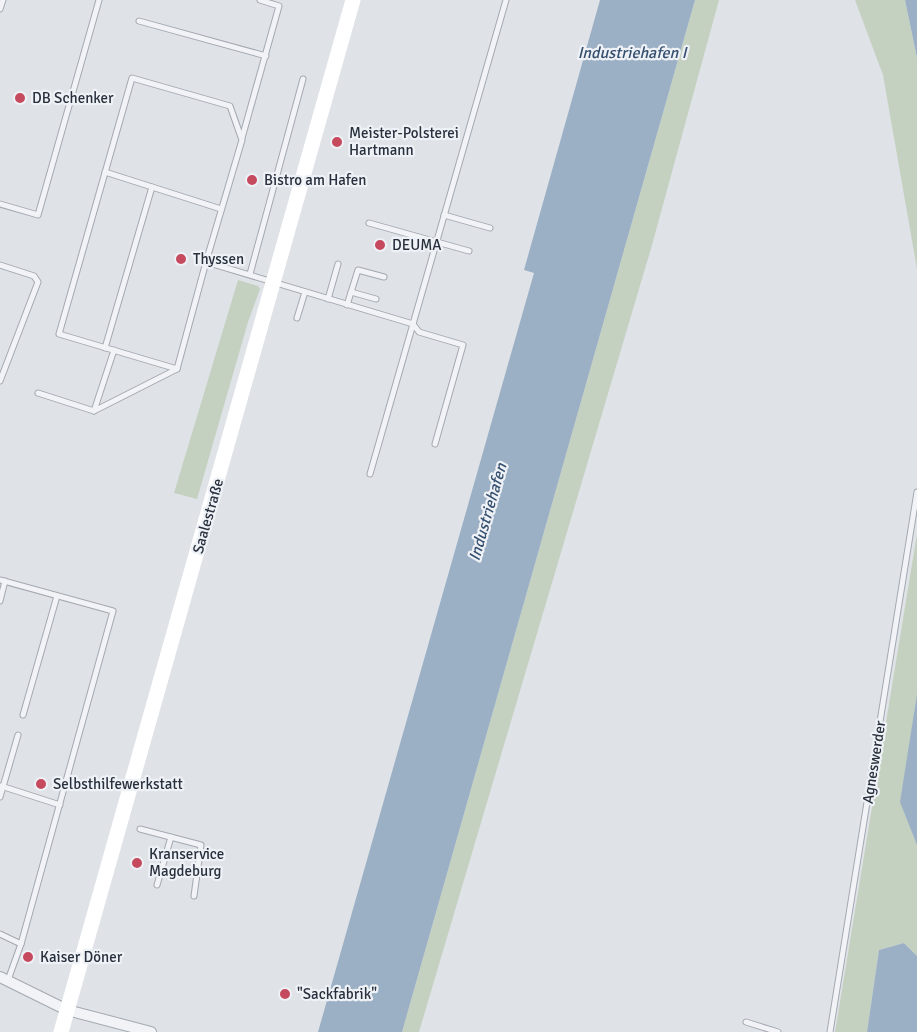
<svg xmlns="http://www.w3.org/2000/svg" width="917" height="1032" viewBox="0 0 917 1032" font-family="Signika,sans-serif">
	<rect width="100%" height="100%" fill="#dfe2e7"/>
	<g fill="#c4d1c0">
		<polygon points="695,0 719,0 652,245 419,1032 402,1032"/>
		<polygon points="855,0 905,0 917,58 917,269 883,75"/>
		<polygon points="238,280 258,286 260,289 248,322 197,499 174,493"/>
		<polygon points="917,534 917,694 901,802 917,845 917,956 904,943 879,950 867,1032 835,1032"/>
	</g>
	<g fill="#9bb0c5">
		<polygon points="600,0 695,0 402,1032 318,1032 534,273 524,270"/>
		<polygon points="905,0 917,0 917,58"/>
		<polygon points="917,694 917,845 900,802"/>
		<polygon points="904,943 917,956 917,1032 867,1032 879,950"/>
	</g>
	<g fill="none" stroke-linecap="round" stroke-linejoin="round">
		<g stroke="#a4a9b1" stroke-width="7">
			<g id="service">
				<polyline points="0,9 3,0"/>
				<polyline points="139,21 266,56"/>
				<polyline points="242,138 279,6 260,0"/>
				<polyline points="105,172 221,209"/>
				<polyline points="0,204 38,215 99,0"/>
				<polyline points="444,215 490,228"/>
				<polyline points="369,223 469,251"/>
				<polyline points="206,262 177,369 59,334 132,78 230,106 242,140 206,262 413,324 506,0"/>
				<polyline points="0,265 34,276 38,282 0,381"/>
				<polyline points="250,274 303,79"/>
				<polyline points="351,292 376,299"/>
				<polyline points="328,299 338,264"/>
				<polyline points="347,305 358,270 384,277"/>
				<polyline points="297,318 305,292"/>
				<polyline points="413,324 419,332 463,345 435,444"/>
				<polyline points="105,348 152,187"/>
				<polyline points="38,393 94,411 114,350"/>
				<polyline points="94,411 177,369"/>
				<polyline points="370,474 413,324"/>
				<polyline points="0,580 113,611 21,944 8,980"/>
				<polyline points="0,601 5,581"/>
				<polyline points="23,715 57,596"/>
				<polyline points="1,786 60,805"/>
				<polyline points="0,797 18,735"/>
				<polyline points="140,829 201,845 194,896"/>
				<polyline points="157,885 171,837"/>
				<polyline points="0,934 21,944"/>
				<polyline points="746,1022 778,1032"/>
				<polyline points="830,1032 917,492"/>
			</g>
		</g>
		<g stroke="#a4a9b1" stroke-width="12">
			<polyline id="minor" points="0,977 67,1010 151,1032"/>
		</g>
		<use href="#service" stroke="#f1f3f6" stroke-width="5"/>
		<use href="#minor" stroke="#f1f3f6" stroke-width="10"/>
		<polyline stroke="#fff" stroke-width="15" points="61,1032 353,0"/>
	</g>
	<g fill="#c64a5d" stroke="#eef1f5" stroke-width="2">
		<circle cx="20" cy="98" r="6"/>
		<circle cx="337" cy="142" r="6"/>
		<circle cx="252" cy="180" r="6"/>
		<circle cx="380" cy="245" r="6"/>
		<circle cx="181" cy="259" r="6"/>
		<circle cx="41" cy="784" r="6"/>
		<circle cx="137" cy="863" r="6"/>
		<circle cx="28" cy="957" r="6"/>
		<circle cx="285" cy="994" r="6"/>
	</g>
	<g text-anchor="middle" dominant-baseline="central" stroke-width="4.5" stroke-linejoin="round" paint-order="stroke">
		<g font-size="15" fill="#28303d" stroke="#eef1f5" text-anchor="start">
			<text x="32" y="98">DB Schenker</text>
			<text x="349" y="133">Meister-Polsterei<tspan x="349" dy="17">Hartmann</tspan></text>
			<text x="264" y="180">Bistro am Hafen</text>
			<text x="392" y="245">DEUMA</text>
			<text x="193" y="259">Thyssen</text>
			<text x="53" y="784">Selbsthilfewerkstatt</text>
			<text x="149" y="854">Kranservice<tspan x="149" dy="17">Magdeburg</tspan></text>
			<text x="40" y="957">Kaiser Döner</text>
			<text x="297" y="994">"Sackfabrik"</text>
		</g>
		<g font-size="15" fill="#28303d" stroke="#eef1f5">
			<text transform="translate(208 516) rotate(-74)">Saalestraße</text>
			<text transform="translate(874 762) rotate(-81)">Agneswerder</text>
		</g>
		<g font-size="16" font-style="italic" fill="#354f6f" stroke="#eef1f5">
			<text x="632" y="53">Industriehafen I</text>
			<text transform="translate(488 512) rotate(-74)">Industriehafen</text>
		</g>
	</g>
</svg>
